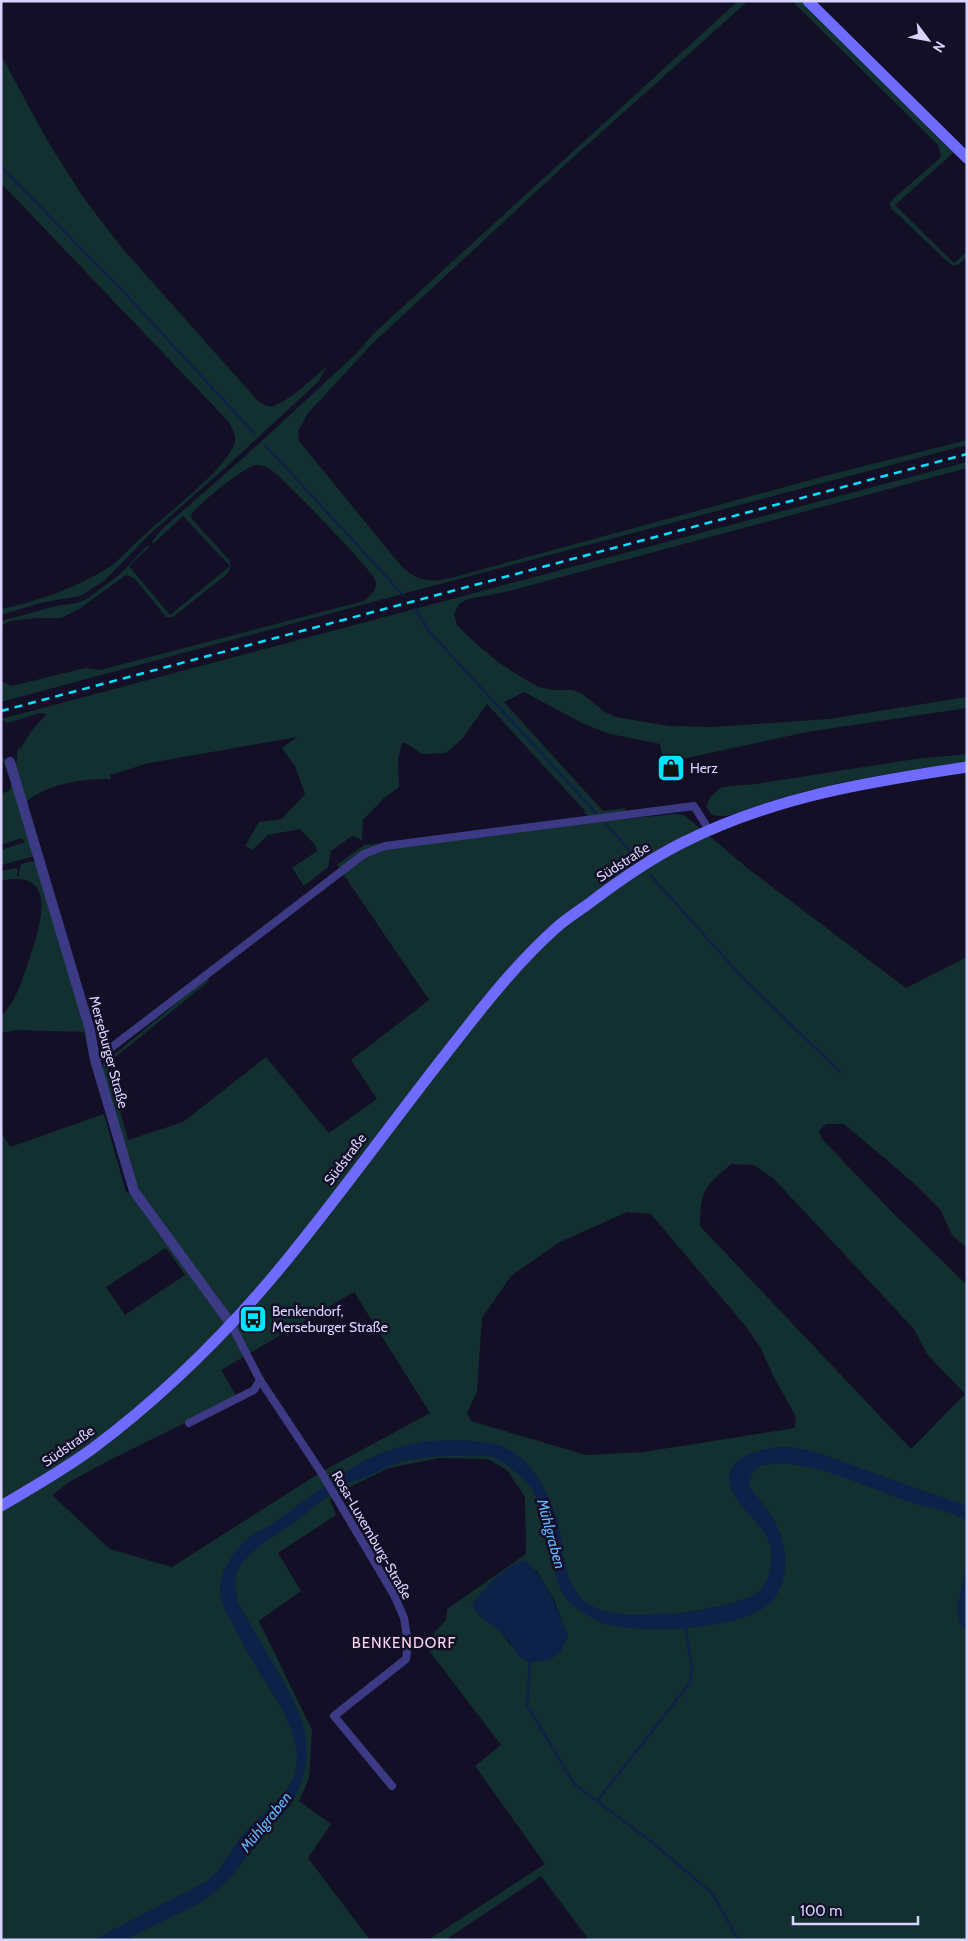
<svg xmlns="http://www.w3.org/2000/svg" width="968" height="1941" viewBox="0 0 968 1941" font-family="Cabin,sans-serif">
	<rect width="100%" height="100%" fill="#130f26"/>
	<g fill="#12302f" fill-rule="evenodd">
		<path d="M738,1h10l-181,162 -194,180 -65,70 -10,18 1,10 103,126c24,23 46,11 74,4l349,-95 142,-36v5l-546,144 -420,113v-21l11,5 73,-18 15,2 264,-69c6,-5 13,-11 12,-19 -2,-11 -80,-89 -93,-102 -8,-7 -16,-16 -27,-15 -11,1 -59,40 -65,50l1,4 37,41c3,7 1,9 -3,15l-53,42h-7l-32,-39 -8,-3 -47,34 -18,9h-24l-27,3 -9,5v-5l55,-15 21,-3 11,-5 31,-23 28,-29 2,1 -20,19 41,49 60,-49 -47,-50 -30,28 -1,-2 9,-12 81,-71 114,-105 17,-20z"/>
		<polygon points="792,1 803,1 954,152 895,205 954,263 967,252 967,257 959,264 954,266 949,263 891,208 890,203 893,199 938,160 941,155 938,145"/>
		<path d="M1,55l46,85 36,57 39,51 136,153c5,3 8,6 14,5 16,-3 42,-29 55,-40l-8,15 -94,87 -73,64 -48,49 -24,15 -40,7 -39,12v-6c38,-8 77,-22 110,-43 11,-8 21,-20 31,-29 21,-20 86,-69 93,-95 1,-8 -3,-14 -7,-21l-227,-238z"/>
		<path d="M967,462v6l-462,124 -37,7 -9,5 -5,10 3,11 14,14 27,23 28,18 13,7 14,3h20l8,3 24,19 11,5 53,9 44,1 116,-8 138,-22v11l-160,24 -143,31 -4,-19 -50,-10 -26,-10 -60,-32 -20,10 99,109 22,-3v3l-37,5 -4,-4h2l-99,-108 -25,35 -16,14 -24,1 -16,-11h-4l-4,16 1,28 -16,12 -20,21 -1,20 -10,-4 -21,15 -3,16 -24,19 -12,-18 25,-17 -2,-6 -15,-16 -32,6 -16,15 -7,-4 14,-24 23,-3 23,-25 -10,-28 -13,-18 15,-11 -148,26 -39,12 1,4c-27,-1 -65,5 -85,23l-10,-34 2,-21 2,2 12,-19 15,-16 -7,-1 -33,10 -6,-4z"/>
		<path d="M967,754v9c-67,8 -132,18 -196,38 -18,6 -39,19 -59,14l-6,-8 4,-10 12,-10 34,-3 159,-25z"/>
		<polygon points="1,756 6,760 35,856 1,865 1,850 25,842 22,838 1,845 1,794 10,790 11,783"/>
		<path d="M675,814l9,1 67,56 155,117 61,-31v291l-15,-13 -12,-26 -24,-24 -72,-61h-18l-7,7 2,7 72,75 74,72v655h-378l-48,-64 -96,64h-17l117,-76 -70,-98 26,-21 -77,-101 22,-24 1,-11 79,-55 -1,-57 -18,-27 -19,-11 -49,-1 -50,10 -45,22 -14,10 6,15 -58,38 23,38 -42,30 53,109 -3,48 -10,23 32,23 -23,34 62,82h-369v-808l9,15 94,-33 22,78 17,5 -8,-16 -33,-114 2,-4 104,-86 1,4 -102,83 21,76 55,-18 83,-65 63,76 48,-34 -26,-39 78,-60 -92,-135 27,-20zM731,1164l23,1 20,14 140,150 13,25 38,40 -54,55 -211,-223c1,-38 4,-38 31,-62zM627,1212l24,2 96,114 13,19 14,30 22,40 -1,11 -152,24 -57,3 -115,-34 -4,-8 10,-21 5,-74 29,-42 47,-33zM166,1248l19,27 -60,40 -19,-28zM354,1292l76,121 -109,59 -149,95 -62,-18 -58,-54 19,-14 35,-19 131,-65 -16,-27zM536,1570l19,32 13,36 -58,7 -8,-13z"/>
		<path d="M33,861l3,1 51,169 4,24 -2,1 -5,-24 -67,-2 -16,3v-17c17,-17 22,-39 30,-62 10,-31 27,-86 -30,-73v-10l15,-3 2,2 -1,5 1,2 3,-13z"/>
	</g>
	<g fill="#0c2248">
		<path d="M423,1441c23,0 57,-3 78,5 30,11 47,45 56,73 8,28 4,73 37,88 20,10 47,7 69,7 18,1 83,-11 95,-22 12,-10 16,-37 11,-50 -7,-20 -42,-43 -40,-66 3,-24 47,-32 66,-28 27,4 53,16 79,25 27,10 54,19 81,29l12,2v17c-17,-11 -39,-13 -58,-19 -39,-13 -108,-48 -148,-36 -8,3 -10,10 -12,18 4,8 9,13 14,20 14,17 24,41 22,62 0,13 -5,26 -13,35 -28,30 -125,32 -163,24 -10,-2 -21,-9 -30,-15 -34,-20 -26,-86 -46,-119 -4,-8 -13,-15 -20,-21 -6,-5 -14,-11 -21,-13 -8,-2 -18,-1 -26,-1 -22,-1 -44,1 -66,6 -10,3 -19,8 -27,12 -9,4 -19,6 -28,11 -16,9 -33,23 -47,35 -22,17 -61,32 -63,64 0,5 2,11 2,17 12,21 24,42 36,62 27,47 49,85 20,138 -7,14 -22,21 -32,32 -6,7 -9,16 -14,23 -13,19 -26,33 -45,46l-77,38h-32l114,-59c16,-13 21,-27 32,-42 20,-26 58,-43 58,-80 -1,-29 -16,-53 -31,-76 -12,-18 -22,-37 -32,-56 -5,-10 -14,-23 -14,-35 -1,-17 10,-35 21,-47 10,-12 25,-16 37,-25 28,-21 57,-43 88,-60 18,-9 38,-14 57,-19z"/>
		<path d="M525,1560c22,21 33,49 43,77l-7,14 -11,9 -20,2 -10,-5 -18,-25 -18,-12 -13,-15c15,-17 31,-39 54,-45z"/>
		<polygon points="967,1563 967,1632 960,1624 957,1608"/>
	</g>
	<g fill="none" stroke-linecap="round" stroke-linejoin="round">
		<g stroke="#0c2248" stroke-width="2.5">
			<polyline points="1,167 122,290 254,433"/>
			<polyline points="266,446 404,596"/>
			<polyline points="415,608 429,631 596,813"/>
			<polyline points="606,824 635,857"/>
			<polyline points="651,876 743,978 840,1072"/>
			<polyline points="530,1662 527,1705 574,1784 653,1843 713,1894 738,1940"/>
			<polyline points="597,1801 690,1683 692,1667 685,1626"/>
		</g>
		<g stroke="#3d3a85" stroke-width="8">
			<polyline points="95,1060 364,854 385,846 694,806 709,830"/>
			<polyline points="231,1324 260,1380 321,1472 394,1595 404,1618 408,1643 406,1659 334,1716 392,1786"/>
			<polyline points="189,1423 254,1390 260,1380"/>
		</g>
		<polyline stroke="#3d3a85" stroke-width="10" points="10,762 90,1030 95,1060 134,1191 231,1324"/>
		<g stroke="#6f6bff" stroke-width="11">
			<polyline points="808,1 967,158"/>
			<path d="M1,1506c31,-18 62,-36 91,-57 76,-57 143,-124 202,-198 56,-69 107,-141 162,-210 31,-40 63,-80 100,-113 10,-9 21,-16 31,-23 30,-23 61,-45 95,-62 91,-46 185,-61 285,-76"/>
		</g>
		<polyline stroke="#00e5ff" stroke-width="2.5" stroke-dasharray="8 6" stroke-linecap="butt" points="1,711 967,454"/>
	</g>
	<defs>
		<g id="shop-square" transform="scale(1.4375)"><rect x="-9" y="-9" width="18" height="18" rx="4" fill="#00e5ff" stroke="#130f26"/><path d="M-5-2.5h2.3a2.7 3.5 0 0 1 5.4 0H5L5.5 6h-11ZM-1.5-2.5h3a1.5 2.3 0 0 0-3 0Z" fill="#111"/></g>
		<g id="bus-square" transform="scale(1.4375)"><rect x="-9" y="-9" width="18" height="18" rx="4" fill="#00e5ff" stroke="#130f26"/><path d="M-5-6H5V4H4V6H2V4H-2V6H-4V4H-5ZM-3.5-4V0h7V-4ZM-3.5 1.2v1.5H-2V1.2ZM2 1.2v1.5H3.5V1.2Z" fill="#111"/></g>
	</defs>
	<g fill-rule="evenodd">
		<use href="#shop-square" x="671" y="768"/>
		<use href="#bus-square" x="253" y="1319"/>
	</g>
	<g text-anchor="middle" dominant-baseline="central" stroke-width="5" stroke-linejoin="round" paint-order="stroke">
		<g font-size="14" fill="#d9d4ff" stroke="#130f26" text-anchor="start">
			<text x="690" y="768">Herz</text>
			<text x="272" y="1311">Benkendorf,<tspan x="272" dy="16">Merseburger Straße</tspan></text>
		</g>
		<g font-size="14" fill="#d9d4ff" stroke="#130f26">
			<text transform="translate(623 862) rotate(-33)">Südstraße</text>
			<text transform="translate(109 1052) rotate(75)">Merseburger Straße</text>
			<text transform="translate(345 1159) rotate(-53)">Südstraße</text>
			<text transform="translate(68 1446) rotate(-35)">Südstraße</text>
			<text transform="translate(372 1535) rotate(60)">Rosa-Luxemburg-Straße</text>
		</g>
		<g font-size="15" font-style="italic" fill="#62b6ff" stroke="#130f26">
			<text transform="translate(551 1534) rotate(75)">Mühlgraben</text>
			<text transform="translate(266 1822) rotate(-51)">Mühlgraben</text>
		</g>
		<g font-size="15" letter-spacing="1" fill="#ffd6f0" stroke="#130f26">
			<text x="404" y="1643">BENKENDORF</text>
		</g>
	</g>
	<rect width="968" height="1941" fill="none" stroke="#d9d4ff" stroke-width="5"/>
	<g transform="translate(928 40) rotate(122)" stroke="#130f26" stroke-width="4" paint-order="stroke">
	<path d="M0-4L9 19L0 12L-9 19Z" fill="#d9d4ff"/>
	<text y="-8" font-size="14" font-weight="bold" text-anchor="middle" fill="#d9d4ff">N</text>
	</g>
	<path d="M793 1916v8h125v-8" fill="none" stroke="#d9d4ff" stroke-width="2.5"/>
	<text x="800" y="1916" font-size="15" fill="#d9d4ff" stroke="#130f26" stroke-width="4" paint-order="stroke">100 m</text>
</svg>
